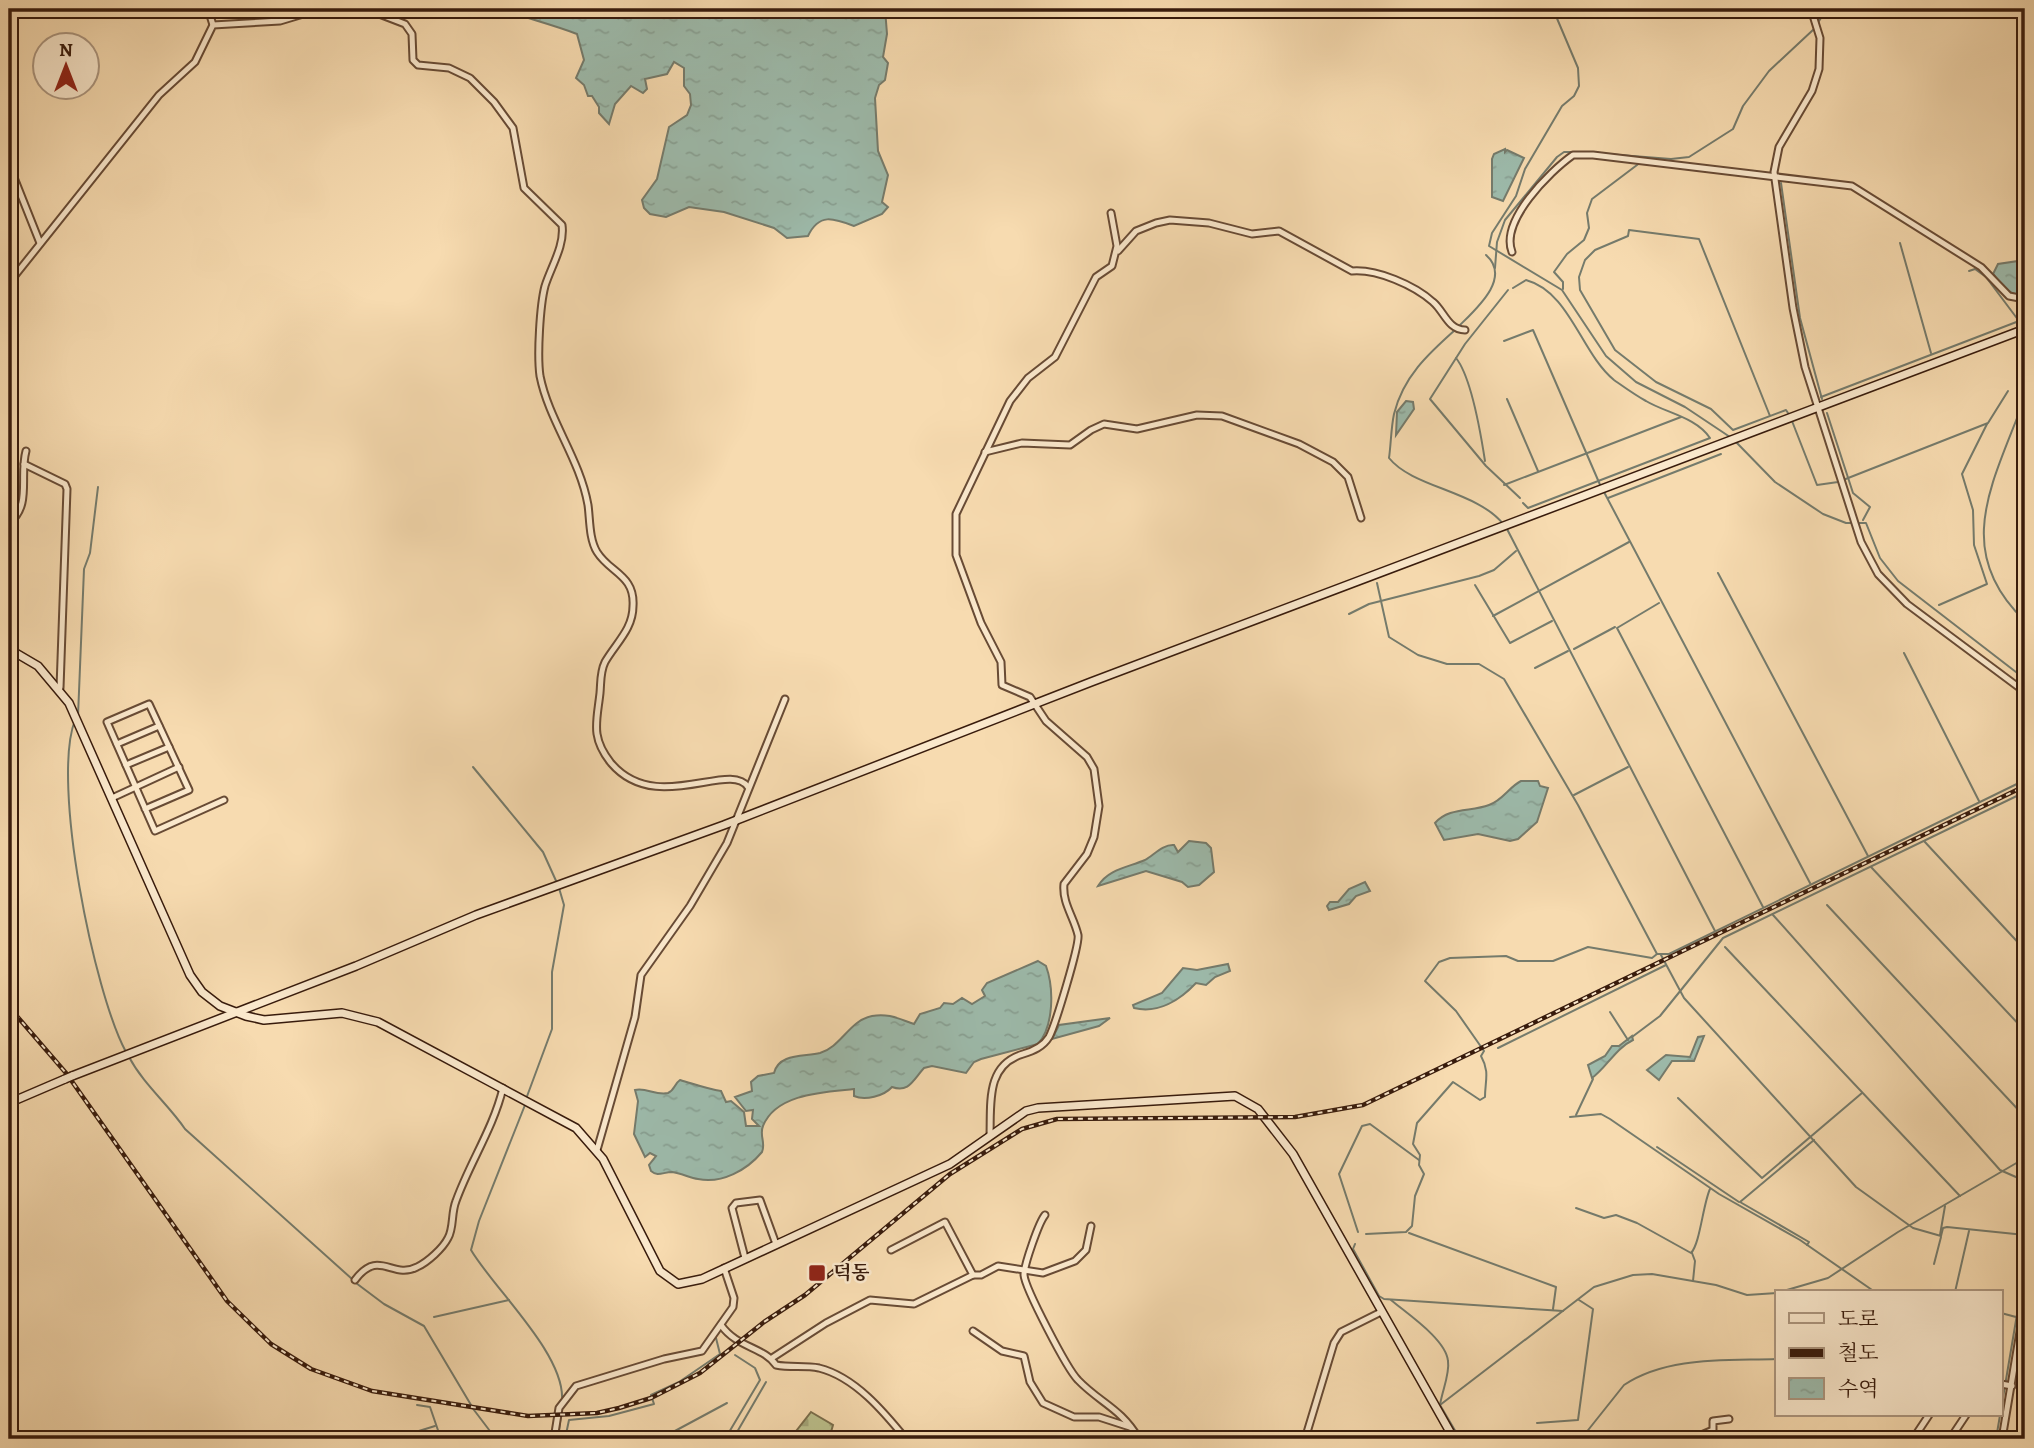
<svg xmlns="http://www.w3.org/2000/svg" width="2034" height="1448" viewBox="0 0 2034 1448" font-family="Alegreya,'Noto Serif KR',serif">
	<defs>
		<pattern id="cemetery-stones" width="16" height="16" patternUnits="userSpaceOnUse" patternTransform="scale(1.75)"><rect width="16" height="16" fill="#bbc08c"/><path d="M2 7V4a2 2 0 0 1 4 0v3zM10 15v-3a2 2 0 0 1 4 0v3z" fill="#a2a478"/></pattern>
		<pattern id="water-ripples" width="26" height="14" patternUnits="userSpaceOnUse" patternTransform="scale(1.75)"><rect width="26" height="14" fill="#9dbbac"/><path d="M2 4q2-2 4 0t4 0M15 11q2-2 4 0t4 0" fill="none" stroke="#88a093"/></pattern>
	</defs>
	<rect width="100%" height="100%" fill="#f7dbb0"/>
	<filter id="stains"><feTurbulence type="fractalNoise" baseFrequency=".00286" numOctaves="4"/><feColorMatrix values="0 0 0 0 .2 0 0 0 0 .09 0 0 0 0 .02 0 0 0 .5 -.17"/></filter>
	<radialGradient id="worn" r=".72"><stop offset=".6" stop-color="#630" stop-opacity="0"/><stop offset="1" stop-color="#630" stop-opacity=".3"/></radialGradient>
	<polygon fill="url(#cemetery-stones)" stroke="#7a6e4c" stroke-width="2" points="811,1412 833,1425 829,1439 806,1439 797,1430"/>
	<g fill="url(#water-ripples)" stroke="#757b6c" stroke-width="2">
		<path d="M501,9h384l2,25 -4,23 5,6 -3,17 -6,5 -4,13 3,53 10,24 -6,27 6,5 -6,7 -28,12c-21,-8 -35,-13 -46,10l-21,2 -13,-10 -50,-16 -35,-5 -23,10 -16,-3 -6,-6 -2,-8 15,-21 12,-52 18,-12 4,-10 -1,-11 -6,-8v-18l-10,-6 -7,12 -22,5 2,10 -4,4 -12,-7 -16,18 -6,20 -10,-11v-6l-7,-11h-4l-4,-11 -8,-7 8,-18 -7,-26c-26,-10 -52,-16 -76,-25z"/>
		<polygon points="1505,149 1505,152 1507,150 1524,158 1503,201 1492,197 1492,159 1494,154"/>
		<path d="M2025,260v36c-17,-1 -22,-10 -32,-22l5,-10z"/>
		<polygon points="1406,401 1413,402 1414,409 1396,435 1397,412"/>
		<path d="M1521,781h17l2,5 8,2 -11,34 -19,17 -8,2 -32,-7 -34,6 -9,-17c14,-16 36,-11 54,-18 14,-5 20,-18 32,-24z"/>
		<path d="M1189,841l17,2 5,5 3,24 -15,13 -11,2 -6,-5 -36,-11 -48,15c10,-17 31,-19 47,-26 9,-5 18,-16 29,-15l4,7z"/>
		<polygon points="1365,882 1370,891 1356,896 1349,904 1329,910 1327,906 1330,902 1338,902 1349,889"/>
		<path d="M1038,961l8,5c8,22 8,60 -8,78l-57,15 -7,3 -8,11 -34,-7 -8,2c-11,12 -15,25 -32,19 -8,9 -27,14 -38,9v-7c-28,3 -78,4 -91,37 -4,9 3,17 -1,26 -15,18 -40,32 -64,27 -8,-1 -17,-6 -26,-7 -9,0 -14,5 -21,-1l-2,-6 7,-9 -6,-3 -5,4 -11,-23 4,-33 -3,-11c11,-3 21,6 33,3 7,-3 6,-9 12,-13 14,4 27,9 41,11l5,11 5,-1 13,11 2,14h13l-7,-7 1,-9 -7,1 -11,-14 17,-6 -1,-9 7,-6 16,-3c5,-20 30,-16 46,-20 21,-6 30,-33 52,-37 17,-3 27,3 42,8l6,-10 20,-6 4,-5 9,1 9,-6 10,6 13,-8 -3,-6 5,-7z"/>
		<path d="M1228,964l2,7 -15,6 -9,8 -10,-2c-16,17 -38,31 -62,25l-1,-3 29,-12 21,-25 14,2z"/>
		<polygon points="1110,1018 1099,1026 1052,1039 1059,1025"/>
		<path d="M1632,1036l1,4c-17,8 -27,28 -41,38l-4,-13 17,-9 7,-10h7z"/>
		<polygon points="1704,1036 1694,1061 1672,1061 1659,1080 1647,1070 1666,1055 1690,1057 1698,1037"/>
	</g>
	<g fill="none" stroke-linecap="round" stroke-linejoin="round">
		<g stroke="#757b6c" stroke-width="2">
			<polyline points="1553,9 1578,68 1579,86 1574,96 1562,106 1525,169 1516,196 1492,233 1489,246 1562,290 1606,356 1636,382 1685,407 1730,437"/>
			<polyline points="1817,24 1827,9"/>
			<polyline points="1781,183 1800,318 1822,399"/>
			<polyline points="1900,243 1931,353"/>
			<polyline points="1495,268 1497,242 1505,220 1557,157 1564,152 1581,152 1671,159 1689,157 1733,129 1743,106 1769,71 1814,29"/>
			<path d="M1513,288l13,-8c44,12 55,73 88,100 10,7 21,15 32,21 20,12 50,16 64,37l-182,70 -5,-5"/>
			<polyline points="1563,289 1563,282 1554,272 1567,254 1584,240 1589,228 1587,213 1592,199 1641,162"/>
			<polyline points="1508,290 1465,344 1430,399 1486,466 1520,498"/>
			<path d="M1459,326c17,-17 53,-48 27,-71"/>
			<path d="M1455,330c-27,24 -52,47 -61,84 -3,14 -3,30 -5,44 24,30 89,33 115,67"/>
			<polyline points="1504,341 1533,330 1601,487"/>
			<path d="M1456,358c16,20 25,77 29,103"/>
			<polyline points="1821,397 2019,321 1986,277 1975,269 1969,271"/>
			<path d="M2025,397c-29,81 -76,152 0,224"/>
			<polyline points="1507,399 1538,471"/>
			<polyline points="1827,413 1853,493 1870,507 1863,520"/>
			<polyline points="1770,416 1699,239 1629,230 1628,236 1595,250 1585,260 1579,277 1580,290 1615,350 1656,382 1711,409 1733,430 1786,410 1790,416"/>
			<polyline points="1792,421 1817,485 1838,482 1988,423 2008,391"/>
			<polyline points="1735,441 1775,482 1823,514 1846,523 1866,523 1880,558 1898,581 2025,679"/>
			<polyline points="1504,485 1681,417"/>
			<polyline points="1604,492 1810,883"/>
			<polyline points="1608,498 1721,454"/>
			<polyline points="1507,529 1715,931"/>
			<polyline points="1718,573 1868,856"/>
			<polyline points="1377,583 1389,637 1418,655 1447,664 1479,664 1504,679 1578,805 1657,954 1669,954 2025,780"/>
			<polyline points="1475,585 1510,643 1552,621"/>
			<polyline points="1659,603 1617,628 1763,907"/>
			<polyline points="1939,605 1987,584 1974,545 1973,510 1962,474 1987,424"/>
			<polyline points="1349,614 1369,604 1479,576 1494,570 1516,551"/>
			<polyline points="1493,616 1629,542"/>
			<polyline points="1574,649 1615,627"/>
			<polyline points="1904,653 1979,801"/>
			<polyline points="1535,668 1568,651"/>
			<polyline points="78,716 84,569 90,553 98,487"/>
			<path d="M75,720c-24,62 19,273 51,332"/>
			<polyline points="473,767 543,852 557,883"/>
			<polyline points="1574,795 1628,767"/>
			<polyline points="1924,841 2025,950"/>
			<polyline points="1871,867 2025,1031"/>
			<polyline points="1827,905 2025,1117"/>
			<polyline points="1773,915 2000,1170 2025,1181"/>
			<polyline points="1725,947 1960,1196"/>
			<polyline points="1661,955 1684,998 1856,1187 1913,1228 1941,1236 1943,1228 1947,1227 2025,1235"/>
			<polyline points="1610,1012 1628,1040"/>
			<polyline points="1632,1037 1660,1016 1723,938 2025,792"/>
			<polyline points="1498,1048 1666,965"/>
			<path d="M129,1057c15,28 39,47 56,72l167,150"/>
			<polyline points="1678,1098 1762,1178 1862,1093"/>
			<polyline points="526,1099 552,1029 552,972 564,905 559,888"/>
			<path d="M525,1105l-46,116 -8,29c23,39 94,104 91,150"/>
			<polyline points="1576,1115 1593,1079"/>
			<polyline points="1570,1117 1601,1114 1610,1119 1719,1194 1800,1240 1875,1292"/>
			<polyline points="1657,1147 1739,1202"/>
			<path d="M1576,1208l28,10 12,-3 21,8 54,30c9,-9 12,-49 19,-64"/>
			<polyline points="1358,1232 1339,1174 1362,1126 1370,1124 1419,1160"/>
			<polyline points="1409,1233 1556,1287 1553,1309"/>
			<path d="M1366,1234l40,-2 6,-6 3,-30 9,-22 -5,-9 1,-10 -7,-11 4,-21 36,-41 27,18 5,-3c0,-16 5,-25 -4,-41l3,-5 -28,-40 -31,-30 14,-19 11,-4 56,-2 12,5h35l35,-14 64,11 5,-4"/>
			<polyline points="1940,1235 1945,1206"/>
			<polyline points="1355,1244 1353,1249 1379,1296 1384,1299 1563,1311"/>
			<polyline points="1807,1245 1809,1242 1740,1202 1814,1140"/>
			<polyline points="1692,1253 1695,1261 1693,1281"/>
			<polyline points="1934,1264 1941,1237"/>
			<polyline points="356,1283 384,1304 424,1326 474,1410 496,1439"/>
			<polyline points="1780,1292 1828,1278 1898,1232 2025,1158"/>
			<polyline points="1955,1292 1969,1231"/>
			<path d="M1391,1300c15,13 55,39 57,61 2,13 -6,30 -8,44l20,34"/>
			<polyline points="2001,1313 2016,1317"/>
			<polyline points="434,1317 509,1300"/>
			<polyline points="417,1405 430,1407 441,1439"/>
			<polyline points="1440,1405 1594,1287 1633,1275 1652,1274 1716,1285 1747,1295 1777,1293"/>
			<polyline points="1537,1423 1578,1420 1593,1309 1579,1300"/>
			<polyline points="393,1439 435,1426"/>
			<polyline points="558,1439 562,1406"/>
			<polyline points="565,1439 569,1420 609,1416 654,1404 651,1395 679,1382 720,1354 715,1334"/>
			<polyline points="660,1439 727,1403"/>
			<polyline points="725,1439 760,1380 755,1368 735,1355"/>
			<polyline points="733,1439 766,1382"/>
			<path d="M1581,1439l43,-54c44,-29 102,-24 153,-26"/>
			<polyline points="1996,1439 2025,1267"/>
		</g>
		<g stroke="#684b35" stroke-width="9">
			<g id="street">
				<polyline points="208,9 213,25"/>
				<path d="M366,9l39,15 7,10 1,26 5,5 31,3 21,10 24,24 19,26 11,60 38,37c3,20 -11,42 -17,61 -5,19 -8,69 -5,90 9,45 40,83 48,129 2,14 1,34 9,47 13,21 38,23 36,54 0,23 -17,37 -28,56 -5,10 -4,20 -5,31 -3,28 -10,44 11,70 45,53 119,-3 137,24"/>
				<polyline points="1811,9 1820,38 1819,69 1812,91 1779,147 1774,172 1793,308 1805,367 1861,542 1878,574 1907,604 2025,692"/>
				<polyline points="9,165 40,243"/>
				<path d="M1118,251l18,-20 20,-8 14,-3 39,3 43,11 27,-3 73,40c25,-2 62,14 81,31 11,9 15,28 32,28"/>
				<path d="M1512,252c-12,-31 37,-80 61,-97h20l259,31 129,81 28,29 16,3"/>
				<polyline points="9,283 159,95 195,62 213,25 280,21 320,9"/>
				<polyline points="985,452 1022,443 1070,445 1091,430 1104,424 1137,429 1197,415 1222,416 1299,444 1333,462 1348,477 1361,518"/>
				<polyline points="24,464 65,484 67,489 60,688"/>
				<polyline points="9,510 9,520"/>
				<path d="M9,523c23,-17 10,-47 17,-72"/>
				<polyline points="117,744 159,726"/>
				<polyline points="126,765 169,747"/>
				<polyline points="112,798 179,767"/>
				<polyline points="145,809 189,790 149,704 107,722 155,831 224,800"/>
				<path d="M990,1135c1,-33 -4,-70 33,-81 10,-3 20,-7 26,-17 6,-11 31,-93 29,-102 -4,-18 -16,-32 -14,-51l23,-30 7,-17 5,-31 -5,-37 -7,-12 -41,-36 -16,-24 -28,-12 -1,-23 -20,-39 -25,-68v-41l54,-113 18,-23 27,-21 41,-80 16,-11 5,-20 -6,-33"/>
				<polyline points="597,1150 635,1017 641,975 690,906 727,843 785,699"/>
				<path d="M1045,1215c-6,7 -21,50 -21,60 1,13 43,94 54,105 22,23 43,28 61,59"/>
				<polyline points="745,1258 732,1208 736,1203 760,1200 776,1244"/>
				<polyline points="973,1275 981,1275 998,1266 1043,1273 1075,1261 1086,1250 1091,1226"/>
				<path d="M355,1280c24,-32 37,0 62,-13 11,-5 26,-19 31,-29 6,-10 3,-25 8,-37 14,-39 37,-72 47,-113"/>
				<path d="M721,1325c16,23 43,22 55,40 14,3 29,0 43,3 36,9 65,44 87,71"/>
				<polyline points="973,1331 1002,1351 1024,1356 1030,1382 1043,1403 1074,1417 1099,1417 1130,1427"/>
				<polyline points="772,1358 826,1323 870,1300 914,1304 973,1275 945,1222 891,1250"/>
				<polyline points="2001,1384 2012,1386"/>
				<polyline points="554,1439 559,1408 576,1386 664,1359 702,1351 733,1307 734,1298 724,1268"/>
				<polyline points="1305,1439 1334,1343 1341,1332 1381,1312"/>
				<polyline points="1692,1439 1713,1430 1713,1421 1729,1419"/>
				<polyline points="1913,1439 1929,1415"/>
				<polyline points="1950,1439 1966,1415"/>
				<polyline points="2002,1439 2025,1302"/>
			</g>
		</g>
		<g stroke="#381b0c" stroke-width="10">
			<g id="secondary">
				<polyline points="9,649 38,666 69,703 190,975 202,992 220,1006 246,1016 264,1020 342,1013 378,1022 576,1128 603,1159 660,1271 678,1284 702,1279 950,1164 1026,1111 1038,1108 1235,1096 1258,1109 1293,1154 1454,1439"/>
				<polyline points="72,1076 356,966 476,915 724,825 1091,682 2025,329"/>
				<polyline points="9,1103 65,1079"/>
			</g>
		</g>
		<use href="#street" stroke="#fae8cc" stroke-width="5"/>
		<use href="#secondary" stroke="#fae8cc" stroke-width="7"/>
		<g stroke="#381b0c" stroke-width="4.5">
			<polyline id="rail" points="9,1007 66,1073 227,1301 271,1344 311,1369 372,1391 528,1416 597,1413 619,1408 651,1398 700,1373 764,1322 805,1295 950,1174 1022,1129 1057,1119 1295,1117 1363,1105 2025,786"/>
		</g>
		<use href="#rail" stroke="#fae8cc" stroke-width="2" stroke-dasharray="5" stroke-linecap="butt"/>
		<g stroke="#381b0c" stroke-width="10" stroke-linecap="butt">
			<polyline id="secondary-bridge" points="65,1079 72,1076"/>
		</g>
		<use href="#secondary-bridge" stroke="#fae8cc" stroke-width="7"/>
	</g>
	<rect fill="#8f2418" stroke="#fae8cc" stroke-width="2.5" x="808" y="1264" width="18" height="18" rx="3.5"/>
	<g text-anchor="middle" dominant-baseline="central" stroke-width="5" stroke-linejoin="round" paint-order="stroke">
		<g font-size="19" font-weight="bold" fill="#381b0c" stroke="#fae8cc" text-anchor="start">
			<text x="833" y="1273">덕동</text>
		</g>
	</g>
	<rect width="2034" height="1448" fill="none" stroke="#f7dbb0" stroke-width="35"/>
	<rect x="10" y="10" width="2013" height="1427" fill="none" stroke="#381b0c" stroke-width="3.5"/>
	<rect x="18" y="18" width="1999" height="1413" fill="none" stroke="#381b0c" stroke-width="2"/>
	<rect x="1775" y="1290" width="228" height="126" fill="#fae8cc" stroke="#ac967f" stroke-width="2"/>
	<rect x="1789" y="1313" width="35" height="10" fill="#fae8cc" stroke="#ac967f" stroke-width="2"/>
	<text x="1838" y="1326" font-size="21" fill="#381b0c">도로</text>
	<rect x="1789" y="1348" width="35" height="10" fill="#381b0c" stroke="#ac967f" stroke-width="2"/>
	<text x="1838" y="1360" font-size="21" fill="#381b0c">철도</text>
	<rect x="1789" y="1378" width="35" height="21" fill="url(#water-ripples)" stroke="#ac967f" stroke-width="2"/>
	<text x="1838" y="1396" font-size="21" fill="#381b0c">수역</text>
	<g transform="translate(66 66)"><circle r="33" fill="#fae8cc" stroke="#ac967f" stroke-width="2"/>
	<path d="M0-5L12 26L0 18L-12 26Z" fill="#8f2418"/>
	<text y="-10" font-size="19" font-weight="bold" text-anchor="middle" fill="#381b0c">N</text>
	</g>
	<rect width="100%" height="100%" filter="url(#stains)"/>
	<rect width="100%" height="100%" fill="url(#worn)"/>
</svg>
